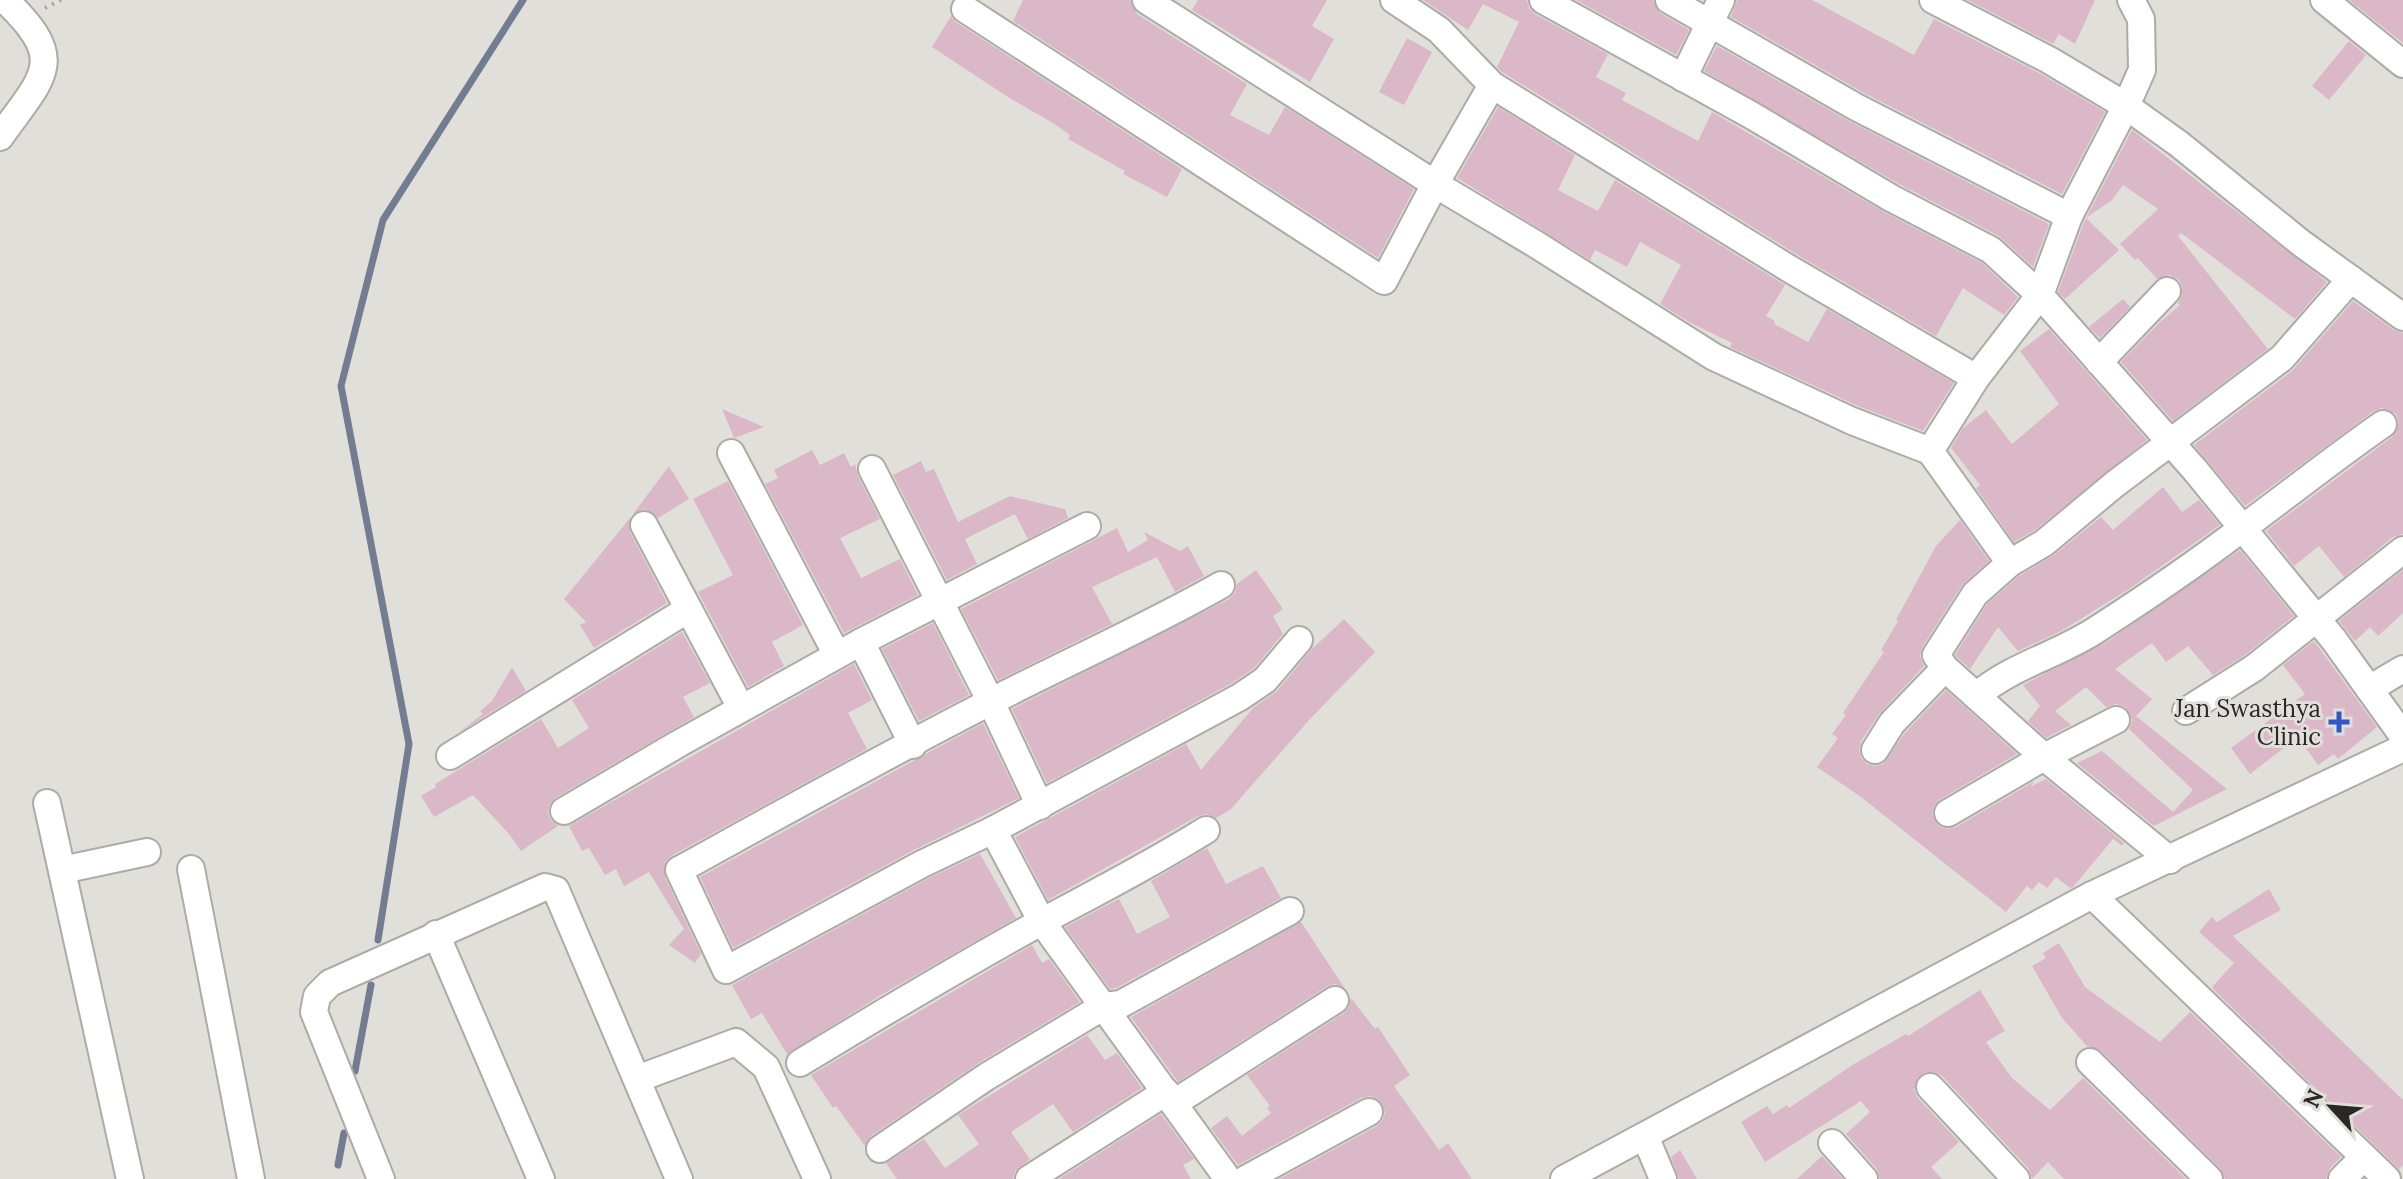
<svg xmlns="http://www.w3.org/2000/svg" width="2403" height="1179" viewBox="0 0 2403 1179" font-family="Lora,serif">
	<rect width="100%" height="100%" fill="#e1dfda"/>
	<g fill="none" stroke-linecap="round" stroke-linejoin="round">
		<g stroke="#737d91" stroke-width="7">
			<polyline points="378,940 409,744 341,386 383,220 523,0"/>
			<polyline points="355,1071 371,985"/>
			<polyline points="338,1165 344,1133"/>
		</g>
	</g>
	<g fill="#dbb8c7">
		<polygon points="1023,0 1130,0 1137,14 1247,84 1230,115 1269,135 1285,107 1414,189 1378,258 1013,21"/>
		<polygon points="1198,0 1327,0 1312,26 1334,39 1310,82 1192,10"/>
		<polygon points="1423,0 1527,0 1529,8 1535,14 1608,54 1596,77 1626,93 1622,100 1698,141 1712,112 1884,212 1982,263 2018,297 2004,315 1963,288 1936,336 1796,254 1502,72 1497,67 1519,22 1483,4 1468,30"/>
		<polygon points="1576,0 1653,0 1660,13 1689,30 1676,55"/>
		<polygon points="1737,0 1812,0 1914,55 1934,19 2041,74 2105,112 2062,194 1864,93 1731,17"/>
		<polygon points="1968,0 2095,0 2075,44 2059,34 2053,44"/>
		<polygon points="2349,0 2403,0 2403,43"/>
		<polygon points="951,16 956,22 1182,169 1167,197 1123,174 1125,171 1068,139 1070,135 1053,123 1011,99 932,47"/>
		<polygon points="1407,38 1432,52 1404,105 1379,92"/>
		<polygon points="2349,41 2366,55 2329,100 2312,86"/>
		<polygon points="1717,46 1849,121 2049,224 2033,267 1999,236 1899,184 1704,71"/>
		<polygon points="1498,107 1575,155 1558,190 1598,211 1615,180 1785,285 1766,316 1775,321 1774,324 1808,342 1827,309 1954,383 1923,431 1858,406 1730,347 1732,343 1689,322 1660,304 1681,265 1640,242 1627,267 1595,250 1590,260 1457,178"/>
		<polygon points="2132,130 2327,282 2295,319 2181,233 2178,236 2268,349 2173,421 2121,362 2159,323 2180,305 2178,303 2182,296 2182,287 2179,280 2170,275 2157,279 2138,258 2135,260 2120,244 2158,209 2123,185 2112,200 2086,218 2119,250 2065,299 2058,292 2084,222"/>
		<polygon points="2123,299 2130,307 2100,338 2089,327"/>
		<polygon points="2353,301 2394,330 2403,333 2403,534 2393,537 2344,577 2319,546 2294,566 2266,531 2392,437 2399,423 2396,414 2382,408 2374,411 2245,506 2194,445 2292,371"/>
		<polygon points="2049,329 2147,440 2035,530 2014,542 1976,488 1980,485 1951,448 1963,428 1986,410 2012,444 2059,404 2020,351"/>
		<polygon points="722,409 764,427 734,438"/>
		<polygon points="812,450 820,465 844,453 851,467 855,464 858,476 880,519 840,538 861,578 900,559 918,595 844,633 765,484 778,478 774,470"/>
		<polygon points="921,461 926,472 934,469 958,522 1010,496 1065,509 1068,518 1028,539 1015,514 965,539 977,564 947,580 893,475"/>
		<polygon points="669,466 689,499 658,518 645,509 633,514"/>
		<polygon points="728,481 803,625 772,642 784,666 748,687 698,592 733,575 693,499"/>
		<polygon points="2163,487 2182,512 2199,500 2220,525 2126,591 2061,631 2018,651 1998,627 1970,669 1957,657 1955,655 1987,604 2019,576 2054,555 2101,517 2113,530"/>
		<polygon points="630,518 630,532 667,603 594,648 580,625 586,622 564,599"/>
		<polygon points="1960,520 1989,561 1962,585 1923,646 1920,656 1924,666 1879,714 1861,741 1859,750 1861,758 1867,764 1875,766 1883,764 1905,733 1946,690 2017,754 1939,800 1934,806 1932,814 1939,826 1947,829 1956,827 2035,781 2030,787 2046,779 2124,843 2122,846 2113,839 2073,887 2070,888 2056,877 2047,888 2039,882 2032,890 2027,886 2006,912 1861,797 1817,767 1838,738 1832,734 1846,715 1843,713 1884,652 1881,650 1898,621 1896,620 1936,546"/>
		<polygon points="1117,528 1128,552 1148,540 1144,532 1180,551 1188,546 1204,576 1175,592 1157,557 1092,587 1112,624 998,680 961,609"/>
		<polygon points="2240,550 2294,616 2245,655 2213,675 2188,646 2166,662 2152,643 2115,669 2152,699 2136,716 2227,789 2154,826 2077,763 2102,751 2173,812 2193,790 2129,729 2132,720 2125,707 2116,704 2106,707 2086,687 2055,711 2071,725 2046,738 2028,721 2040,706 2023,685 2108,641"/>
		<polygon points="1256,570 1283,609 1273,616 1283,634 1254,668 1232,683 1047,783 1012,709 1229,599 1235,593 1237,584"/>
		<polygon points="2403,570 2403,613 2378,636 2370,627 2355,641 2339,621"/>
		<polygon points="1344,619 1375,652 1311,718 1230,810 1216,818 1206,814 1198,816 1048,900 1015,837 1186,744 1201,770 1253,708 1277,691 1311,650"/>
		<polygon points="933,623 969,695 919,721 882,649"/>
		<polygon points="682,632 710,683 683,697 694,717 555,798 550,804 548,812 551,820 558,826 521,851 509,834 473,795 434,817 421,796 436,787 435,784 541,719 558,748 589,728 572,700"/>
		<polygon points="2314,641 2377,727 2338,759 2334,754 2318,765 2298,737 2250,774 2231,748 2305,694 2283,665"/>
		<polygon points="854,664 872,700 848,713 867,749 671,856 665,862 665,877 701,954 695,963 669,945 684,929 649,872 624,886 616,869 605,875 589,848 582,851 569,826"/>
		<polygon points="512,667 526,691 459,732 483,714 480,711 492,701"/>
		<polygon points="983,723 1019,798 914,850 733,948 700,877"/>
		<polygon points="1207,848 1226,884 1263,866 1281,898 1116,988 1110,989 1065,927 1119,899 1137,934 1170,917 1151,881"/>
		<polygon points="980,854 1016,918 881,995 787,1054 762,1013 751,1019 732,985 929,878"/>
		<polygon points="2269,889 2281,910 2233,936 2403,1100 2403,1165 2399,1169 2213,989 2213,986 2234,963 2199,932 2212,917 2217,922"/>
		<polygon points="1301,922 1344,987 1335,984 1326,987 1178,1082 1131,1017"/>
		<polygon points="2059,943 2085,987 2160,1042 2190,1012 2341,1157 2330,1168 2326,1179 2225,1179 2220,1168 2101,1051 2087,1046 2062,1018 2032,966 2046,958 2043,953"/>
		<polygon points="1032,945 1042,963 1049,959 1080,1002 977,1064 871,1136 865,1146 836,1106 833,1108 811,1075"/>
		<polygon points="1980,990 2005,1031 1986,1042 2012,1078 2050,1110 2083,1078 2186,1179 2064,1179 2048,1162 2032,1179 2028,1168 1942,1076 1934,1072 1926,1072 1919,1076 1914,1090 1918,1098 1959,1142 1931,1167 1942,1179 1880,1179 1876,1168 1846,1134 1870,1112 1861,1101 1765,1162 1741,1122 1767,1106 1773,1114 1787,1105 1789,1108 1854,1064 1906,1034 1908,1036"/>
		<polygon points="1351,998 1375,1029 1378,1027 1410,1075 1394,1086 1439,1150 1448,1143 1472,1179 1279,1179 1377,1126 1383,1120 1385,1112 1378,1099 1370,1096 1361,1098 1238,1165 1211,1128 1227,1116 1242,1136 1271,1113 1267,1108 1270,1106 1247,1075 1344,1013 1349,1007"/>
		<polygon points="1087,1035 1105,1060 1117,1053 1142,1088 1073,1132 1053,1104 1011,1132 1030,1159 1015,1171 1013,1179 897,1179 886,1163 924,1139 945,1168 979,1144 958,1115"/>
		<polygon points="1161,1114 1194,1159 1183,1165 1191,1179 1059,1179"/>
		<polygon points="1680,1150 1697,1179 1679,1179 1671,1157"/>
		<polygon points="1822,1156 1843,1179 1797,1179"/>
	</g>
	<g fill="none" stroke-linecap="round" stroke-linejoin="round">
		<g stroke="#adaba5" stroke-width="30">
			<g id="minor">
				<polyline points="1146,0 1435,184 1492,85 1439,30 1394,0"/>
				<polyline points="1543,0 1751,115 1891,198 1991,250 2040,295 2195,470 2334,640 2403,736"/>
				<polyline points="1669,0 1856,107 2069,216"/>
				<polyline points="1933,0 2049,60 2126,106 2179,144 2301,243 2403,317"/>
				<polyline points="2324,0 2403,64"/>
				<polyline points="965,9 1384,281 1435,184 1537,245 1714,357 1852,421 1930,451 2010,563"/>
				<polyline points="1683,78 1721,0"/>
				<polyline points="1492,85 1788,268 1976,378"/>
				<path d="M0,137c44,-62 69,-76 5,-137"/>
				<polyline points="2099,362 2167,291"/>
				<polyline points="1930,451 1976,378 2040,295 2069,216 2126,106 2142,70 2141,19 2131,0"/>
				<polyline points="731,453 837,655"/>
				<polyline points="872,469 991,702 1040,806"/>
				<polyline points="644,525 741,708"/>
				<polyline points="861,642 1087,526"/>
				<polyline points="2369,689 2403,669"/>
				<path d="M1976,696c38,-32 83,-41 123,-68 48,-31 95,-63 141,-98 48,-35 94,-72 143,-106"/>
				<polyline points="2186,711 2254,668 2403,550"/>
				<polyline points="1875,750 1892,723 1945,668"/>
				<polyline points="450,756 687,610"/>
				<polyline points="47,803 130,1179"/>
				<polyline points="564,811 678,744 861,642 913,745"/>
				<polyline points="1948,813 2044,757 2116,720"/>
				<path d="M993,830l-71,34 -196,106 -47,-100c105,-58 209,-116 315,-170 76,-39 153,-73 227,-115"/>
				<polyline points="2170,860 2044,757 1945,668 1936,655 1975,594 2010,563 2044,543 2115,484 2282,358 2351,279"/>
				<polyline points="191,869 251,1179"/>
				<polyline points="62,870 147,852"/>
				<polyline points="2092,895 2387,1179"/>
				<polyline points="436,934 541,1179"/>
				<polyline points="2090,1062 2209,1179"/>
				<path d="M800,1063c79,-48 159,-96 241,-141 56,-30 111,-58 165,-92"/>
				<polyline points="637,1079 736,1042 766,1067 817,1179"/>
				<polyline points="1930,1087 2016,1179"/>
				<polyline points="1174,1103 1335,1000"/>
				<polyline points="1645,1136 1663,1179"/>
				<polyline points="1832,1143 1864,1179"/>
				<polyline points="880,1149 986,1077 1104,1006 1121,1004 1290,911"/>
				<polyline points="381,1179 314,1012 317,996 330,983 545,887 556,890 679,1179"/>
				<polyline points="1029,1179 1166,1092"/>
				<polyline points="1228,1179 1042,922 993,830 1240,697 1265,680 1299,640"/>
				<polyline points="1246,1179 1369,1112"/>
				<polyline points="1564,1179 2092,895 2403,748"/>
				<polyline points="2342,1179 2364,1157"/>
			</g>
		</g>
		<polyline stroke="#a2a19d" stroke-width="4" stroke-dasharray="2 6" stroke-linecap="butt" points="45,8 61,0"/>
		<use href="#minor" stroke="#fff" stroke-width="26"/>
	</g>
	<path fill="#3256c7" stroke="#e1dfda" stroke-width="3" d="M2335 710h8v8h8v8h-8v8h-8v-8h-8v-8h8z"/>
	<g text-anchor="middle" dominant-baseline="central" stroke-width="6" stroke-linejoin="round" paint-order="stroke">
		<g font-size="24" fill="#292826" stroke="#e1dfda" text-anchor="end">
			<text x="2321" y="708">Jan Swasthya<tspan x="2321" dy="28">Clinic</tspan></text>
		</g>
	</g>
	<g transform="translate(2331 1107) rotate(296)" stroke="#e1dfda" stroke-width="6" paint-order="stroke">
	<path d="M0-6L14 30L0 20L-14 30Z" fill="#292826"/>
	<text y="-12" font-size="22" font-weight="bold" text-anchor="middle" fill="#292826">N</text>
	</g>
</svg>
